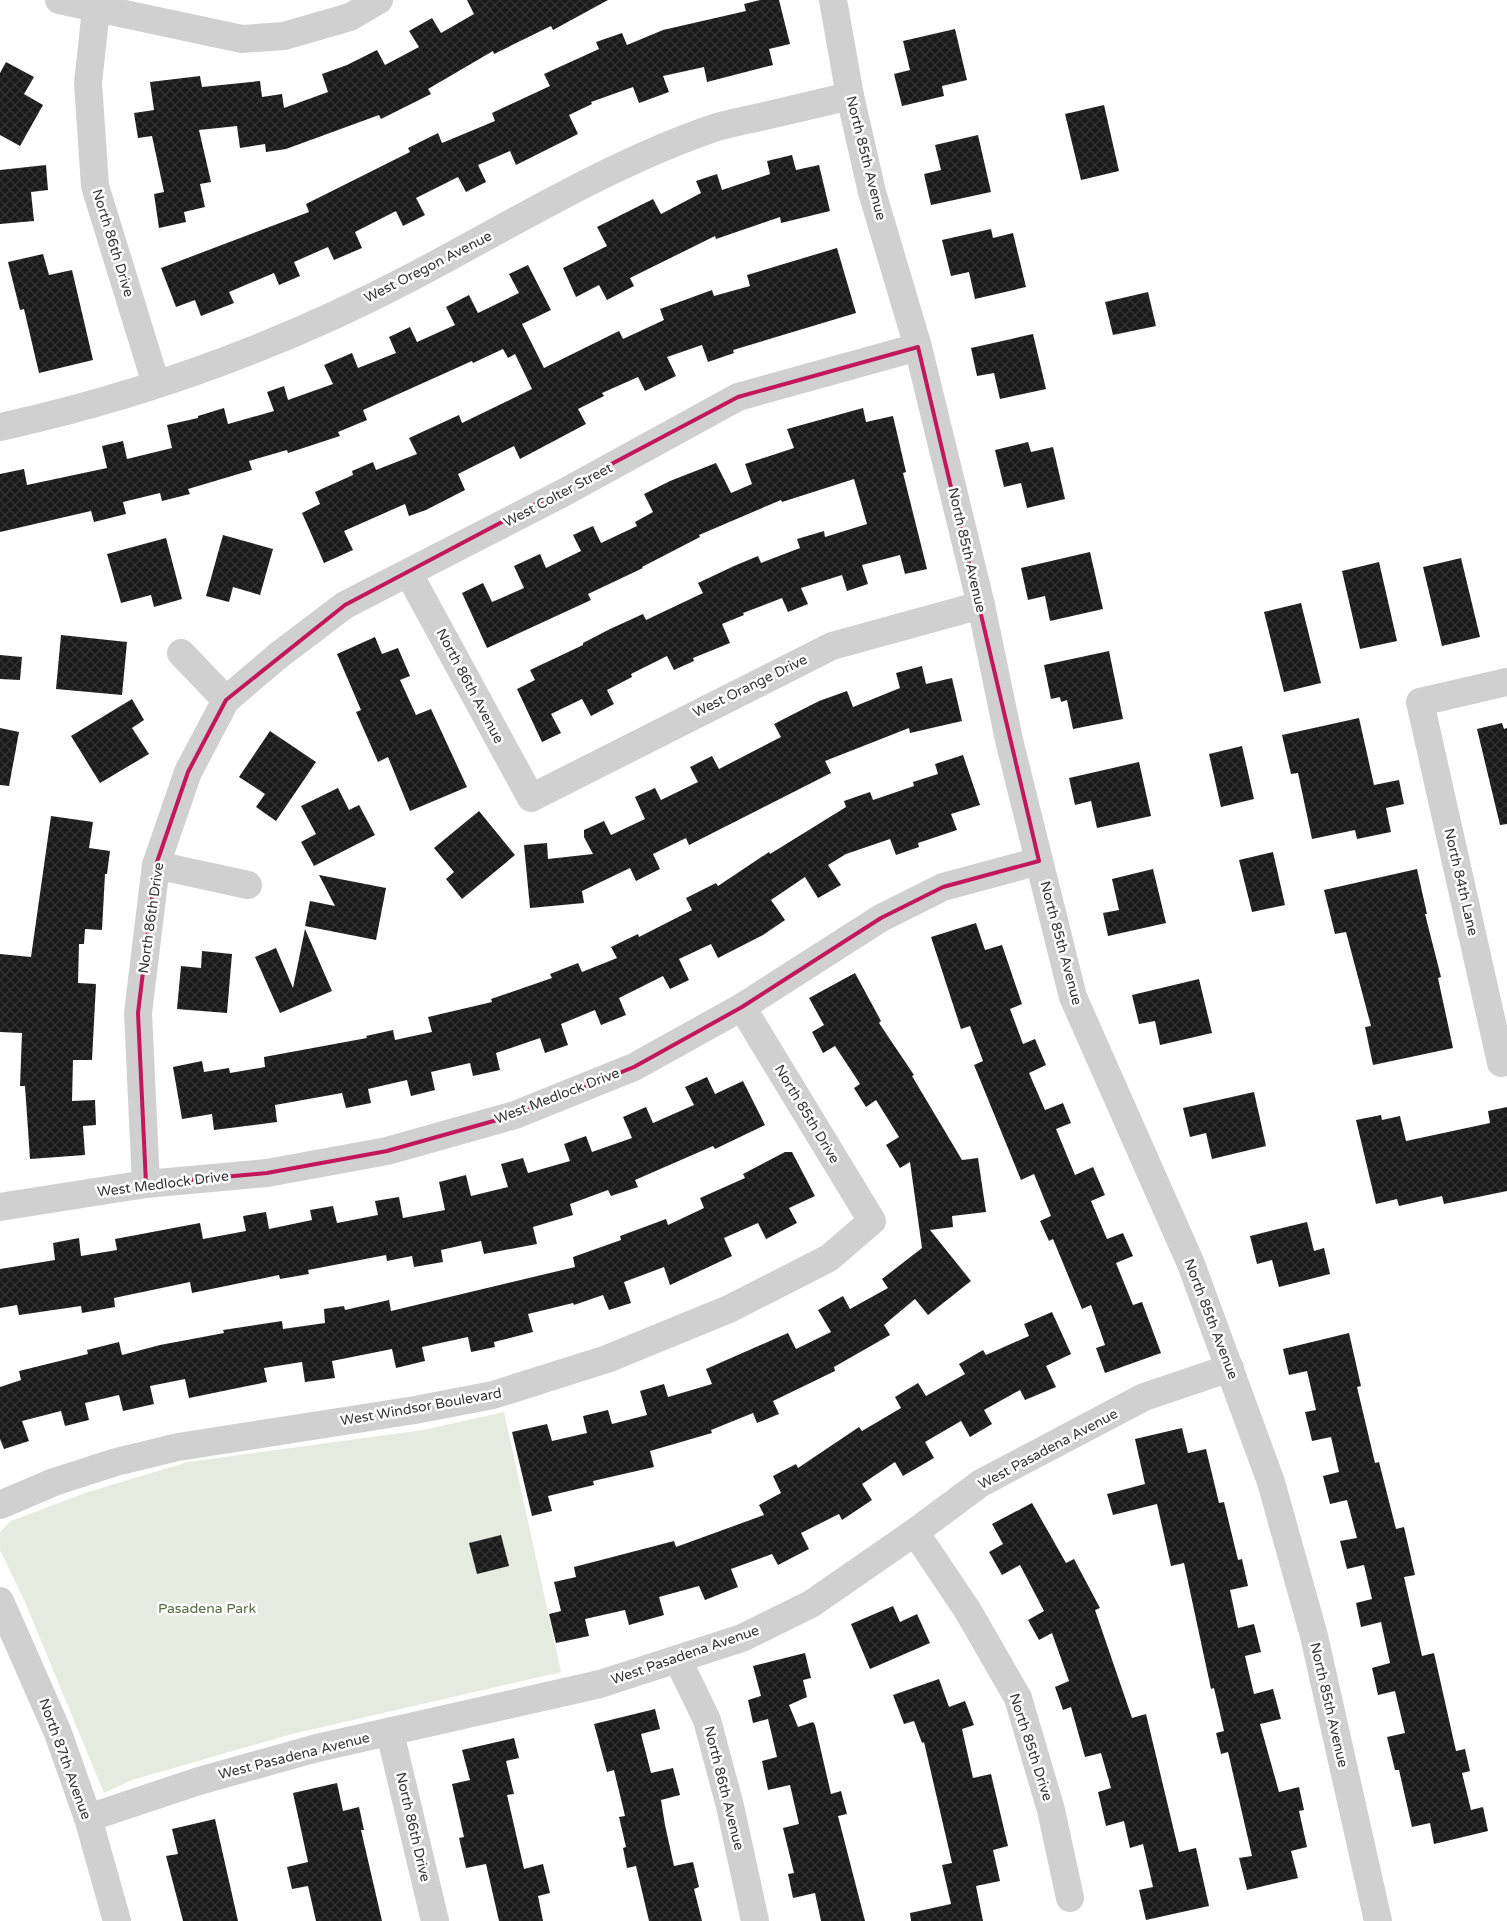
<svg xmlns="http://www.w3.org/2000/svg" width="1507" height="1921" viewBox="0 0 1507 1921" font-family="'Varela Round',sans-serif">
	<defs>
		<pattern id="building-cross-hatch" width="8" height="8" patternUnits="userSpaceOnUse" patternTransform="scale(1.25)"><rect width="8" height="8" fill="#1a1a1a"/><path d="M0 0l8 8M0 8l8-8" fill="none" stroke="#333"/></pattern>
	</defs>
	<rect width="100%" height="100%" fill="#fff"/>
	<polygon fill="#e5ebdf" points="504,1412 561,1672 292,1734 132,1780 104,1793 25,1602 0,1550 0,1532 11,1521 88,1492 188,1462 423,1430"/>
	<g fill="url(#building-cross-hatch)">
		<polygon points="467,0 608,0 553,30 551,26 494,54 493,51 428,89 431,94 381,119 379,115 286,149 266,152 265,144 240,148 237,126 199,130 211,182 200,184 205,207 184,212 186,222 159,228 154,194 164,192 152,136 138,138 134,113 154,110 150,82 200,76 202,87 260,81 262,97 282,94 284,108 328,92 322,74 347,65 377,50 385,65 419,47 409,31 432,18 441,33 474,14"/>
		<polygon points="760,0 779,0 790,44 769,49 773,65 707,82 704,67 663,76 669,92 639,103 633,87 591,102 592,104 569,115 578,134 516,165 510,151 478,165 486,182 466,192 458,177 416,198 425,215 403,226 396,211 355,232 362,248 334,260 328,247 294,262 300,276 279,285 274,273 229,292 234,303 201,316 195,300 176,307 161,268 309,212 306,204 410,152 408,148 438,133 442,143 495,121 492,113 550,86 544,74 599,49 596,42 622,33 627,45 663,30 746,11 744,4"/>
		<polygon points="955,29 967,80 942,86 944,96 902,106 894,74 910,70 903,41"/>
		<polygon points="6,62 34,77 24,94 43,105 20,146 0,135 0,73"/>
		<polygon points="1104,105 1119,171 1081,180 1065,114"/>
		<polygon points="978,135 991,192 931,205 924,174 941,170 935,145"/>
		<polygon points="792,155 796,170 819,165 830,211 781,223 780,217 716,239 715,236 630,278 634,286 607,300 599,285 576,297 563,268 607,246 597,227 653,199 661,214 701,193 696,181 717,174 722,190 770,174 767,161"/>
		<polygon points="46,165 48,190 31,192 34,221 0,224 0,170"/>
		<polygon points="991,229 993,238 1013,233 1026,287 975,299 969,272 951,276 942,240"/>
		<polygon points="837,248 856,313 733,350 734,353 708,362 702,345 667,357 676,376 645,391 638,377 602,393 604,396 578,409 586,424 520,459 514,446 458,474 465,490 426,510 409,516 405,504 344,531 353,550 324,563 302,513 320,504 315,492 353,475 352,471 373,462 376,470 417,454 409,438 459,415 462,423 532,389 515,354 508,358 503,349 473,363 472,361 363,410 367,420 338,432 340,436 288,453 287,450 249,461 252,470 188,489 190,494 162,501 160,493 123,502 126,514 94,522 91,511 0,532 0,474 24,469 27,485 107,468 102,446 123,441 127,459 172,448 167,425 198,418 198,416 224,408 228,424 274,411 267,392 284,386 288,400 333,384 324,365 352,353 358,368 396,353 389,337 410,327 417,342 455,325 446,307 469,295 478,313 519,293 509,274 528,265 551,310 522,324 544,368 619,331 623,339 664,320 660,309 712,290 714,296 750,286 747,275"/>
		<polygon points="43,254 49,275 72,270 93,360 39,373 24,309 20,310 8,262"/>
		<polygon points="1148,292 1156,326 1113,335 1105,302"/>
		<polygon points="1033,334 1046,389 1000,399 994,373 977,376 971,348"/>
		<polygon points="863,408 866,422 893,416 906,472 903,473 927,569 905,574 900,555 862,565 868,584 847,591 842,575 801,588 808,604 788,612 782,598 743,613 744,615 722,624 730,643 693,658 694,661 674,670 667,656 631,674 632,677 607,690 614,704 591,716 582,699 551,714 561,733 542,742 517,689 535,680 530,670 583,645 583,643 610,629 643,614 646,620 703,593 698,583 734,566 758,556 761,563 800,548 797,539 824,531 825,537 867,524 854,479 782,502 781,500 699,535 700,537 642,567 643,568 588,594 591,600 487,648 462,593 483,583 492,602 524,588 514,566 540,554 546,568 581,551 573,535 593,526 601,543 637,526 635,522 653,512 644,494 670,481 716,463 731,493 752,484 745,464 794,448 787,429"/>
		<polygon points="1028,442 1031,452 1053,447 1065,499 1027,508 1021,483 1004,487 995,450"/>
		<polygon points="223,535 273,549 260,595 233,587 229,602 206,596"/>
		<polygon points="166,538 182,599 154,607 151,595 121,603 107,554"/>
		<polygon points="1090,552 1103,609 1050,621 1045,596 1028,600 1021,568"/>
		<polygon points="1461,558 1480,637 1442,646 1423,567"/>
		<polygon points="1379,562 1397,641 1360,649 1342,571"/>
		<polygon points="1301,603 1321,683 1284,692 1264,612"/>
		<polygon points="61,635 127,642 122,695 56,689"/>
		<polygon points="375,637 382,654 398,648 410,676 400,680 416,715 431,709 467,787 410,811 388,757 378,762 356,712 361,710 337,654"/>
		<polygon points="1109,651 1123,719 1073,729 1067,700 1061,702 1060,697 1051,699 1044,665"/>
		<polygon points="0,655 22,657 20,680 0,679"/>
		<polygon points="922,666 926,684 952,678 962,721 910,733 909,728 825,761 831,773 689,845 686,838 653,854 660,869 636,881 630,868 582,891 584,903 530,908 524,845 547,843 548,859 593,854 584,837 584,830 604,821 611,835 645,819 635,797 655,788 661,800 698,782 690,767 712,756 719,769 781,737 774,724 819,701 847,691 853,707 900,688 896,673"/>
		<polygon points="132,699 144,720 132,728 149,754 100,783 71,736"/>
		<polygon points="1359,718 1374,785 1399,780 1404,804 1386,808 1391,832 1357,839 1355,830 1312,839 1298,773 1291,774 1282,735"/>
		<polygon points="1502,723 1504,729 1507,728 1507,824 1500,825 1477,729"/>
		<polygon points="0,728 19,732 9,786 0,785"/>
		<polygon points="270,731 316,762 276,821 256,807 265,794 239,777"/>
		<polygon points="1242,746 1254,799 1221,807 1209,754"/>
		<polygon points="963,755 980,805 951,814 957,830 918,843 919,847 896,855 890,839 846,854 828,865 841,885 818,898 805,877 771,900 785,920 763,935 718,958 711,944 679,959 689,980 670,989 663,976 619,998 626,1015 601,1025 595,1010 561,1024 568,1045 545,1053 540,1038 496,1053 500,1070 473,1076 470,1063 431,1072 435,1090 411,1096 407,1080 368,1089 371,1103 346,1108 342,1093 275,1105 277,1122 214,1130 212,1114 182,1119 173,1067 202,1061 204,1072 229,1068 230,1073 265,1067 264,1057 367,1038 366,1036 393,1030 395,1040 432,1032 428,1017 492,1002 491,999 552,978 550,974 578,963 582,972 617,958 611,947 638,934 639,937 692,910 686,898 716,883 718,886 769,852 770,854 846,807 844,801 870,792 873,800 914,786 913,782 938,774 935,764"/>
		<polygon points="1139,762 1151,816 1097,828 1091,801 1075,805 1069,778"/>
		<polygon points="338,788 349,810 359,805 375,835 314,866 301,842 316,834 301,806"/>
		<polygon points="479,811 515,855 462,899 446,879 454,872 434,848"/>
		<polygon points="51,816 93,822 89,848 110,851 107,874 105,874 102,930 85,929 84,944 79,944 78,983 96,984 92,1060 73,1060 72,1101 95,1100 96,1125 83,1126 85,1155 30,1159 25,1086 20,1086 22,1033 0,1032 0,954 31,957"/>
		<polygon points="1273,852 1285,905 1252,912 1239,860"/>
		<polygon points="1153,869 1166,923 1108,936 1103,913 1119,910 1112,879"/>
		<polygon points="1417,869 1427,914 1425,914 1441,977 1438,978 1453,1048 1373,1065 1365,1027 1371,1026 1346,932 1335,934 1324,890"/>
		<polygon points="319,875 386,888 376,940 305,926 310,901 335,906"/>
		<polygon points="976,923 985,950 1002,945 1022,1004 1010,1009 1023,1044 1035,1039 1046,1065 1029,1073 1045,1110 1063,1103 1071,1123 1056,1129 1075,1175 1093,1167 1105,1195 1091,1201 1107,1239 1123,1233 1133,1256 1116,1263 1133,1305 1142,1302 1161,1353 1105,1373 1096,1348 1105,1345 1091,1305 1082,1309 1053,1239 1049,1241 1040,1221 1051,1216 1034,1174 1021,1180 974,1065 983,1061 970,1026 961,1029 931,937"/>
		<polygon points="305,929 332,991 280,1013 255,957 276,948 293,988"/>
		<polygon points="202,951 232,954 227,1013 177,1009 181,966 201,968"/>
		<polygon points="855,973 881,1021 879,1023 914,1075 912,1076 962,1160 978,1158 986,1212 952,1216 953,1227 930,1230 971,1281 928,1315 915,1299 884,1325 890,1335 834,1367 835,1371 773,1401 779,1414 757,1423 753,1413 711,1430 712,1433 650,1451 654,1467 593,1481 594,1485 548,1496 552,1511 532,1516 512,1432 547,1424 552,1441 587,1433 583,1416 608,1410 612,1424 647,1415 640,1391 664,1384 668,1397 712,1384 706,1369 788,1333 796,1349 831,1332 818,1310 843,1296 850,1309 888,1288 882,1279 922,1248 910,1162 900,1168 886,1145 899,1137 876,1100 866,1107 854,1088 860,1084 835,1046 823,1053 812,1032 824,1025 809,998"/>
		<polygon points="1199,979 1212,1033 1160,1045 1155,1021 1139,1024 1132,995"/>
		<polygon points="707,1077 715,1094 743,1081 765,1125 715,1149 713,1146 635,1180 638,1187 611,1196 608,1190 570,1204 573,1215 533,1227 537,1244 484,1254 481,1241 441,1250 443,1262 414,1267 412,1256 387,1261 386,1255 308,1270 309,1274 280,1279 279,1275 192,1293 190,1282 114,1298 115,1307 82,1313 81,1306 19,1315 17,1305 0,1308 0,1269 55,1260 53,1243 79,1238 81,1256 117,1250 115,1239 200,1223 203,1239 246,1231 243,1216 266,1212 269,1229 312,1220 310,1210 333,1206 337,1223 378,1215 375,1201 399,1197 403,1218 445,1210 439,1182 466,1175 471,1196 508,1187 501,1164 523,1158 528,1173 570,1161 564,1144 586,1136 592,1152 632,1138 623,1117 646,1107 653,1123 694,1105 685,1087"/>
		<polygon points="1254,1092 1266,1146 1212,1159 1206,1133 1190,1137 1183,1108"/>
		<polygon points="1507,1107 1507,1191 1444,1204 1442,1196 1399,1206 1397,1199 1376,1204 1356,1120 1381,1115 1382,1120 1400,1116 1406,1141 1490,1123 1488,1111"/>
		<polygon points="785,1152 792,1152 815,1196 789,1208 797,1223 766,1239 758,1223 724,1238 732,1256 670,1285 664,1267 624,1282 631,1303 609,1310 603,1295 574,1305 573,1303 528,1314 533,1332 494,1342 495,1347 471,1352 468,1337 422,1347 425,1361 396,1368 392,1349 332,1361 335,1378 305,1382 302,1362 264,1368 267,1382 189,1398 185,1379 150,1386 154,1404 123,1411 119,1395 85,1403 89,1420 65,1426 61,1411 22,1421 29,1441 4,1449 0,1439 0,1387 21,1380 19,1371 88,1354 87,1350 119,1342 122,1355 160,1345 224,1333 223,1330 282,1321 283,1329 325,1323 324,1309 344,1306 345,1310 389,1300 391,1311 575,1267 573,1257 621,1240 620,1236 666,1219 668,1225 704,1208 700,1198 745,1178 743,1174"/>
		<polygon points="1307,1222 1314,1251 1324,1248 1330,1274 1279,1287 1272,1260 1257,1264 1250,1236"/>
		<polygon points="1052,1312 1071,1354 1046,1366 1056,1387 1025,1400 1020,1390 984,1410 992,1424 970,1437 961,1421 925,1442 934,1458 903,1476 895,1462 862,1484 872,1500 842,1520 839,1514 801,1533 809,1549 778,1565 772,1554 731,1569 738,1587 705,1600 699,1586 659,1597 664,1615 629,1625 625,1610 585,1619 589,1636 556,1643 549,1614 561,1611 554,1582 576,1577 574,1567 674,1541 676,1547 764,1515 759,1505 781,1493 773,1476 796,1464 798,1468 859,1427 862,1431 901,1408 895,1397 918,1383 926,1396 965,1374 959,1364 983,1350 986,1355 1029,1336 1024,1324"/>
		<polygon points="1349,1333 1361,1386 1357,1387 1375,1463 1379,1462 1396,1529 1404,1527 1415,1575 1404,1577 1422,1656 1434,1653 1456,1751 1465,1749 1470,1771 1462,1773 1471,1810 1483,1807 1488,1831 1434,1844 1430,1823 1412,1827 1399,1770 1395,1770 1387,1737 1405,1733 1395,1691 1378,1695 1372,1668 1390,1663 1381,1622 1361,1627 1356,1603 1372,1599 1364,1565 1347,1569 1340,1541 1357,1538 1347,1500 1330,1504 1323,1476 1339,1472 1331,1437 1312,1441 1305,1412 1316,1410 1307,1371 1289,1375 1283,1349"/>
		<polygon points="1182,1428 1188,1453 1206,1449 1219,1503 1224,1502 1238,1560 1242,1559 1248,1586 1230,1590 1238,1628 1254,1624 1261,1652 1245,1656 1254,1694 1273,1689 1281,1719 1260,1724 1279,1792 1299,1787 1304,1810 1299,1811 1307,1847 1291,1851 1298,1878 1247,1890 1239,1858 1252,1856 1228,1752 1221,1754 1216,1733 1224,1731 1214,1688 1211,1689 1184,1563 1171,1566 1157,1504 1113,1515 1107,1494 1145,1484 1135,1439"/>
		<polygon points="1032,1503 1066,1563 1074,1559 1100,1608 1095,1610 1132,1718 1146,1714 1179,1852 1196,1848 1209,1906 1146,1920 1139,1890 1153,1887 1143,1844 1130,1848 1124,1821 1106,1826 1098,1792 1111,1788 1101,1753 1085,1757 1071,1707 1063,1710 1055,1687 1069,1681 1052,1633 1039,1640 1028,1620 1044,1611 1020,1565 1002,1575 989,1552 1003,1544 992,1524"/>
		<polygon points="501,1535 509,1566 477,1574 469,1543"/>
		<polygon points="893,1606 900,1622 917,1614 930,1643 870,1669 851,1624"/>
		<polygon points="805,1653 811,1678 803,1680 807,1697 789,1705 798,1727 813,1722 815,1725 831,1794 841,1791 847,1814 838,1816 865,1921 821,1921 815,1893 793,1898 788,1874 794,1873 783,1828 799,1824 790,1785 768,1790 762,1761 777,1757 768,1719 753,1723 748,1700 761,1696 753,1666"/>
		<polygon points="939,1679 949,1707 965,1701 974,1725 962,1729 973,1778 991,1774 1008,1846 993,1850 1000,1881 976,1886 983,1921 911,1921 910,1913 951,1904 942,1865 952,1863 924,1742 922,1743 914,1721 904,1724 893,1695"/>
		<polygon points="655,1709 660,1729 641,1734 651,1773 673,1768 680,1795 661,1800 665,1825 674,1866 693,1862 699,1887 694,1889 702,1921 649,1921 636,1866 627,1868 623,1848 626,1847 619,1817 625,1816 614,1770 607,1772 594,1724"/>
		<polygon points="514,1738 519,1758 506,1761 514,1794 507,1795 524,1869 543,1864 550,1893 538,1896 543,1921 499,1921 486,1864 466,1868 459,1838 464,1837 452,1784 470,1780 462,1750"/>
		<polygon points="337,1783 343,1811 359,1807 364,1830 361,1830 382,1921 316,1921 308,1886 292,1889 287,1867 308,1862 293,1793"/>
		<polygon points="215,1819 238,1921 183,1921 166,1856 178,1854 172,1829"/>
	</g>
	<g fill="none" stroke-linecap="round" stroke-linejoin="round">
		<g stroke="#d0d0d0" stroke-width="28">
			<polyline points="59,0 242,39 284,36 350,17 379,0"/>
			<polyline points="97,0 88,83 95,186 156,384"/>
			<polyline points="833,0 850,96 872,192 918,347 981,605 1009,740 1073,997 1191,1264 1271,1482 1314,1636 1378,1921"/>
			<path d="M0,427c142,-31 282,-82 410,-149 99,-52 195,-112 301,-149 14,-5 30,-8 45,-11 31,-7 63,-15 94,-22"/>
			<polyline points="409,574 531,798 832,646 981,605"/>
			<polyline points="181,653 226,700"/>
			<polyline points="1507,682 1420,702 1501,1063 1507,1061"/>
			<polyline points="156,865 248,885"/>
			<polyline points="146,1184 138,1013 156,865 188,772 226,700 279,655 345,605 563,493 738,397 918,347"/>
			<polyline points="0,1207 146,1184 267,1173 387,1151 515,1115 634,1067 742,1007 881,918 943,887 1039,861"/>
			<polyline points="0,1505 54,1482 116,1462 178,1447 415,1410 493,1395 607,1359 729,1309 829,1258 872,1221 742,1007"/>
			<polyline points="915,1532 968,1611 1018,1698 1051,1810 1070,1898"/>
			<polyline points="0,1601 58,1733 88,1818 117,1921"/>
			<polyline points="678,1660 707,1720 730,1806 755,1921"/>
			<polyline points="390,1733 435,1921"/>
			<polyline points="88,1818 199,1781 317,1748 600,1684 742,1638 811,1604 915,1532 981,1483 1144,1397 1230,1368"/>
		</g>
	</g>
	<path fill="none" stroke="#c2185b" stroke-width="4" stroke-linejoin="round" d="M918,347l121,514 -96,26 -62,31 -139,89 -108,60 -119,48 -128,36 -120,22 -121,11 -8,-171 18,-148 32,-93 38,-72 119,-95 393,-208z"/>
	<g text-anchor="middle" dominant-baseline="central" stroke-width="5" stroke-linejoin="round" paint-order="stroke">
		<g font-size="14" fill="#333" stroke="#fff">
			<text transform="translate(866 158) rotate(76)">North 85th Avenue</text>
			<text transform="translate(113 243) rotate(73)">North 86th Drive</text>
			<text transform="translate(428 267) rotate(-27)">West Oregon Avenue</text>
			<text transform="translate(558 495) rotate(-28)">West Colter Street</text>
			<text transform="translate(967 550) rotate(77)">North 85th Avenue</text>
			<text transform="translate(470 686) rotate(62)">North 86th Avenue</text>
			<text transform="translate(750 686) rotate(-26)">West Orange Drive</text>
			<text transform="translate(1461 882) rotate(77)">North 84th Lane</text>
			<text transform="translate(151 918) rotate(-82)">North 86th Drive</text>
			<text transform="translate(1061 943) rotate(75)">North 85th Avenue</text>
			<text transform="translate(557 1096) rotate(-21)">West Medlock Drive</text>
			<text transform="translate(807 1114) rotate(59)">North 85th Drive</text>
			<text transform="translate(163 1184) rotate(-7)">West Medlock Drive</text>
			<text transform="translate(1211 1319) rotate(69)">North 85th Avenue</text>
			<text transform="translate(421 1407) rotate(-10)">West Windsor Boulevard</text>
			<text transform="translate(1048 1449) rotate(-28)">West Pasadena Avenue</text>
			<text transform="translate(685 1655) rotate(-19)">West Pasadena Avenue</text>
			<text transform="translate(1329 1705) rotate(77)">North 85th Avenue</text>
			<text transform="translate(1031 1747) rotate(72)">North 85th Drive</text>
			<text transform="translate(294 1756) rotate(-14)">West Pasadena Avenue</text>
			<text transform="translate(65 1759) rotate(70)">North 87th Avenue</text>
			<text transform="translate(724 1788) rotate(76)">North 86th Avenue</text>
			<text transform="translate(413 1827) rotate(77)">North 86th Drive</text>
		</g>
		<g font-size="14" fill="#546d41" stroke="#fff">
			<text x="207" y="1608">Pasadena Park</text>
		</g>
	</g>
</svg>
